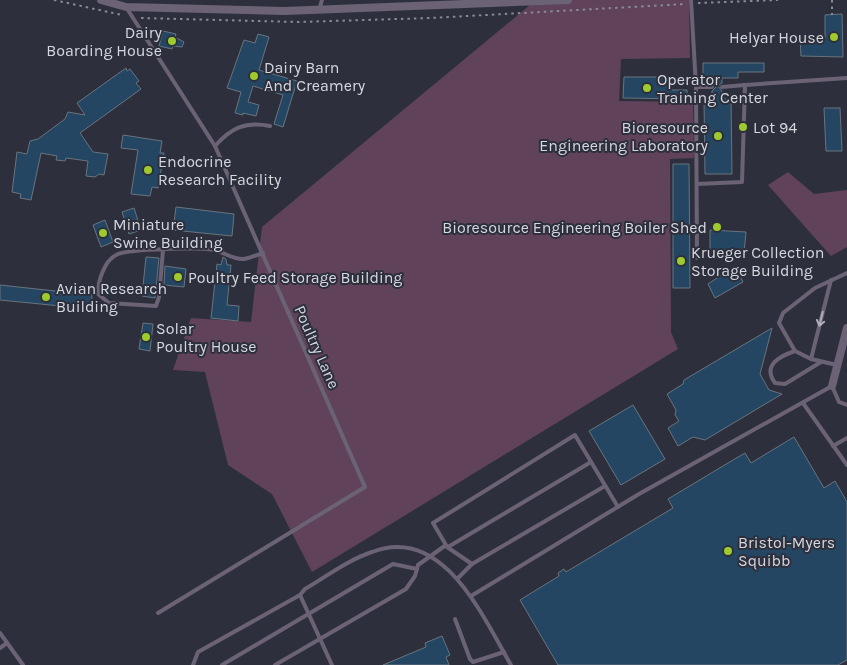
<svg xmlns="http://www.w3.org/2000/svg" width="847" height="665" viewBox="0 0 847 665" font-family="Karla,sans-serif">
	<rect width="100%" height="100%" fill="#2d303c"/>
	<g fill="#60435a">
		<polygon points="536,0 689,0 690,58 621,59 619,101 693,102 694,158 670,159 671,332 678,349 312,572 272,494 228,465 205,372 173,370 191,318 251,322 262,227"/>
		<polygon points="788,172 814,194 847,190 847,247 831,256 768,185"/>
	</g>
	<g fill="#244662" stroke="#68747f">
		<polygon points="842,14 843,57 801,56 800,38 825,38 825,15"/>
		<polygon points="163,31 176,34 175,37 184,42 182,47 173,46 172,49 159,46"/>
		<polygon points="258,34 269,37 259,70 297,81 283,127 274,124 283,95 253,86 248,102 259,105 256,116 243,113 243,115 235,113 241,92 227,88 244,40 255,43"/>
		<polygon points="703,63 764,63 764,72 738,72 738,78 722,78 722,83 718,86 722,91 721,99 731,99 732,174 705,174 704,99 712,99 712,91 716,87 712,83 712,78 703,78"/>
		<polygon points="126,68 127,71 130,69 139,81 136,83 141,89 80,133 93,152 108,154 104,175 99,174 95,177 86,176 88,161 66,158 65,161 56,160 57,156 41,153 31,200 20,198 21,194 12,192 17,152 27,154 30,141 38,139 65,119 68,112 85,115 77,103"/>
		<polygon points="624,77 670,77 669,90 687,90 687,99 623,98"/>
		<polygon points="824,108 840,108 842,151 826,151"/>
		<polygon points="123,135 162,141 160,153 164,153 158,188 152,187 150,196 131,194 138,150 121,148"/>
		<polygon points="673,164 689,164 690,288 673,288"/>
		<polygon points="176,207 234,214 232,236 173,230"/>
		<polygon points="134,208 141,230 129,234 122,212"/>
		<polygon points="105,220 113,242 101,247 93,225"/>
		<polygon points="710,230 746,232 744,253 710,252"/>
		<polygon points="146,257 159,258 155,298 142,296"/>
		<polygon points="223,257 226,259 227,265 231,265 227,305 239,306 238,321 211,318 217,264 221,265"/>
		<polygon points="165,266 186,269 184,287 164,285"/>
		<polygon points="735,266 743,282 715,298 708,284"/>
		<polygon points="0,285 92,295 91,309 0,300"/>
		<polygon points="143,323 153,324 150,351 139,349"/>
		<polygon points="772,328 760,374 769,390 782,394 705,440 693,437 678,446 668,428 679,421 675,415 676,410 667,394 683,384 684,380"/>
		<polygon points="633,405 665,459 621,485 589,431"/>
		<polygon points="794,437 824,488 835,481 847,502 847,660 838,665 558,665 520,600 559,576 558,573 564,569 566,572 673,508 668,499 728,463 745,453 751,463"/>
		<polygon points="442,636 450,655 446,657 449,665 383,665 426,647 425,643"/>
	</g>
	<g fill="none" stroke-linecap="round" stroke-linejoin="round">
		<g stroke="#878a94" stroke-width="2" stroke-dasharray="2.5 4" stroke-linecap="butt">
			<polyline points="54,0 122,15"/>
			<polyline points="832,0 832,15"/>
			<polyline points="698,3 778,0"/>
			<polyline points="141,18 298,22 431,18 686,4"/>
		</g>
		<g stroke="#6b6375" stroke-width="4">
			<polyline points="691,0 696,87 697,258"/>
			<polyline points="126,7 215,146 365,487 158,613"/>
			<polyline points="319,10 322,0"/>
			<polyline points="745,85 847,78"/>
			<polyline points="696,87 712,87"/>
			<path d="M215,146c16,-18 30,-25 55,-20"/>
			<polyline points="697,184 742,182 745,85 722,87"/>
			<path d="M163,250l-4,47 -3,9 -47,-3 -11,-9c0,-13 6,-34 20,-40 13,-5 82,-7 96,-4 10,2 19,10 30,9 6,-1 13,-4 19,-6"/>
			<path d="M795,351c-15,5 -33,14 -20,32l10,1 36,-22"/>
			<polyline points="811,359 831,280"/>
			<polyline points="837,365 811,359 795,351 779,323 783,313 815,288 847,273"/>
			<polyline points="803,403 847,465"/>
			<polyline points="833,446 847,438"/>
			<polyline points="447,547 472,564"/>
			<polyline points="448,547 591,462"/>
			<polyline points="458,578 472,564 605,486"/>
			<polyline points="471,596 639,494 832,386 839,402 847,405"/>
			<polyline points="455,619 470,659 473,662 504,652"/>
			<polyline points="0,633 23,665"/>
			<polyline points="0,648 7,643"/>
			<polyline points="193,665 198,652 300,595"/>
			<polyline points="222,665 393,564 417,569"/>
			<polyline points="275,665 406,589 415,576 418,565 446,545 433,523 575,435 618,507"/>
			<path d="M332,665l-32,-70 5,-6c22,-13 43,-29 67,-37 71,-28 111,65 139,113"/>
		</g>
		<g stroke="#6b6375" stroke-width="8">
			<polyline points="101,0 126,7 284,11 568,0"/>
			<polyline points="832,386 847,328"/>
		</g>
	</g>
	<defs><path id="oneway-shaft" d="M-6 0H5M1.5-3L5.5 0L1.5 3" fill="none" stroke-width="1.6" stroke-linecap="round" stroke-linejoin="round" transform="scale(1.25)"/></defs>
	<use stroke="#b0aeba" href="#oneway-shaft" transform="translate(821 319) rotate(104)"/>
	<g fill="#9eca2e" stroke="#2d303c" stroke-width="2">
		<circle cx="834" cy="37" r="5"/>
		<circle cx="172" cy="41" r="5"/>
		<circle cx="254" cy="76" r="5"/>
		<circle cx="647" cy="88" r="5"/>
		<circle cx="743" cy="127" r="5"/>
		<circle cx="718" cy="136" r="5"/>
		<circle cx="148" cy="170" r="5"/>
		<circle cx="717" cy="227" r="5"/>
		<circle cx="103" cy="233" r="5"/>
		<circle cx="681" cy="261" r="5"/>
		<circle cx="178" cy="277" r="5"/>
		<circle cx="46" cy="297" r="5"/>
		<circle cx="146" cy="337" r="5"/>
		<circle cx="728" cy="551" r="5"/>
	</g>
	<g text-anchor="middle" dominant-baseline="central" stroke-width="4" stroke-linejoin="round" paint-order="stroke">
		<g font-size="16" fill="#d5d7df" stroke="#2d303c" text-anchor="start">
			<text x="162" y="32" text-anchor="end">Dairy<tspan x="162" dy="18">Boarding House</tspan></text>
			<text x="824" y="37" text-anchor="end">Helyar House</text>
			<text x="264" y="67">Dairy Barn<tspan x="264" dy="18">And Creamery</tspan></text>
			<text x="657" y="79">Operator<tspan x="657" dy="18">Training Center</tspan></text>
			<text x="708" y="127" text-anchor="end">Bioresource<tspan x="708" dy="18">Engineering Laboratory</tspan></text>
			<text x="753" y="127">Lot 94</text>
			<text x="158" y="161">Endocrine<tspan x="158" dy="18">Research Facility</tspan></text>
			<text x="113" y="224">Miniature<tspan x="113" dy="18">Swine Building</tspan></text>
			<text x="707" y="227" text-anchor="end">Bioresource Engineering Boiler Shed</text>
			<text x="691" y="252">Krueger Collection<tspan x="691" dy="18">Storage Building</tspan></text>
			<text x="188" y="277">Poultry Feed Storage Building</text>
			<text x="56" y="288">Avian Research<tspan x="56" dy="18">Building</tspan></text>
			<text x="156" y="328">Solar<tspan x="156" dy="18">Poultry House</tspan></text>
			<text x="738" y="542">Bristol-Myers<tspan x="738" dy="18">Squibb</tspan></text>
		</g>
		<g font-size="16" fill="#d5d7df" stroke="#2d303c">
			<text transform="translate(317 347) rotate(66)">Poultry Lane</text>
		</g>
	</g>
</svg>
